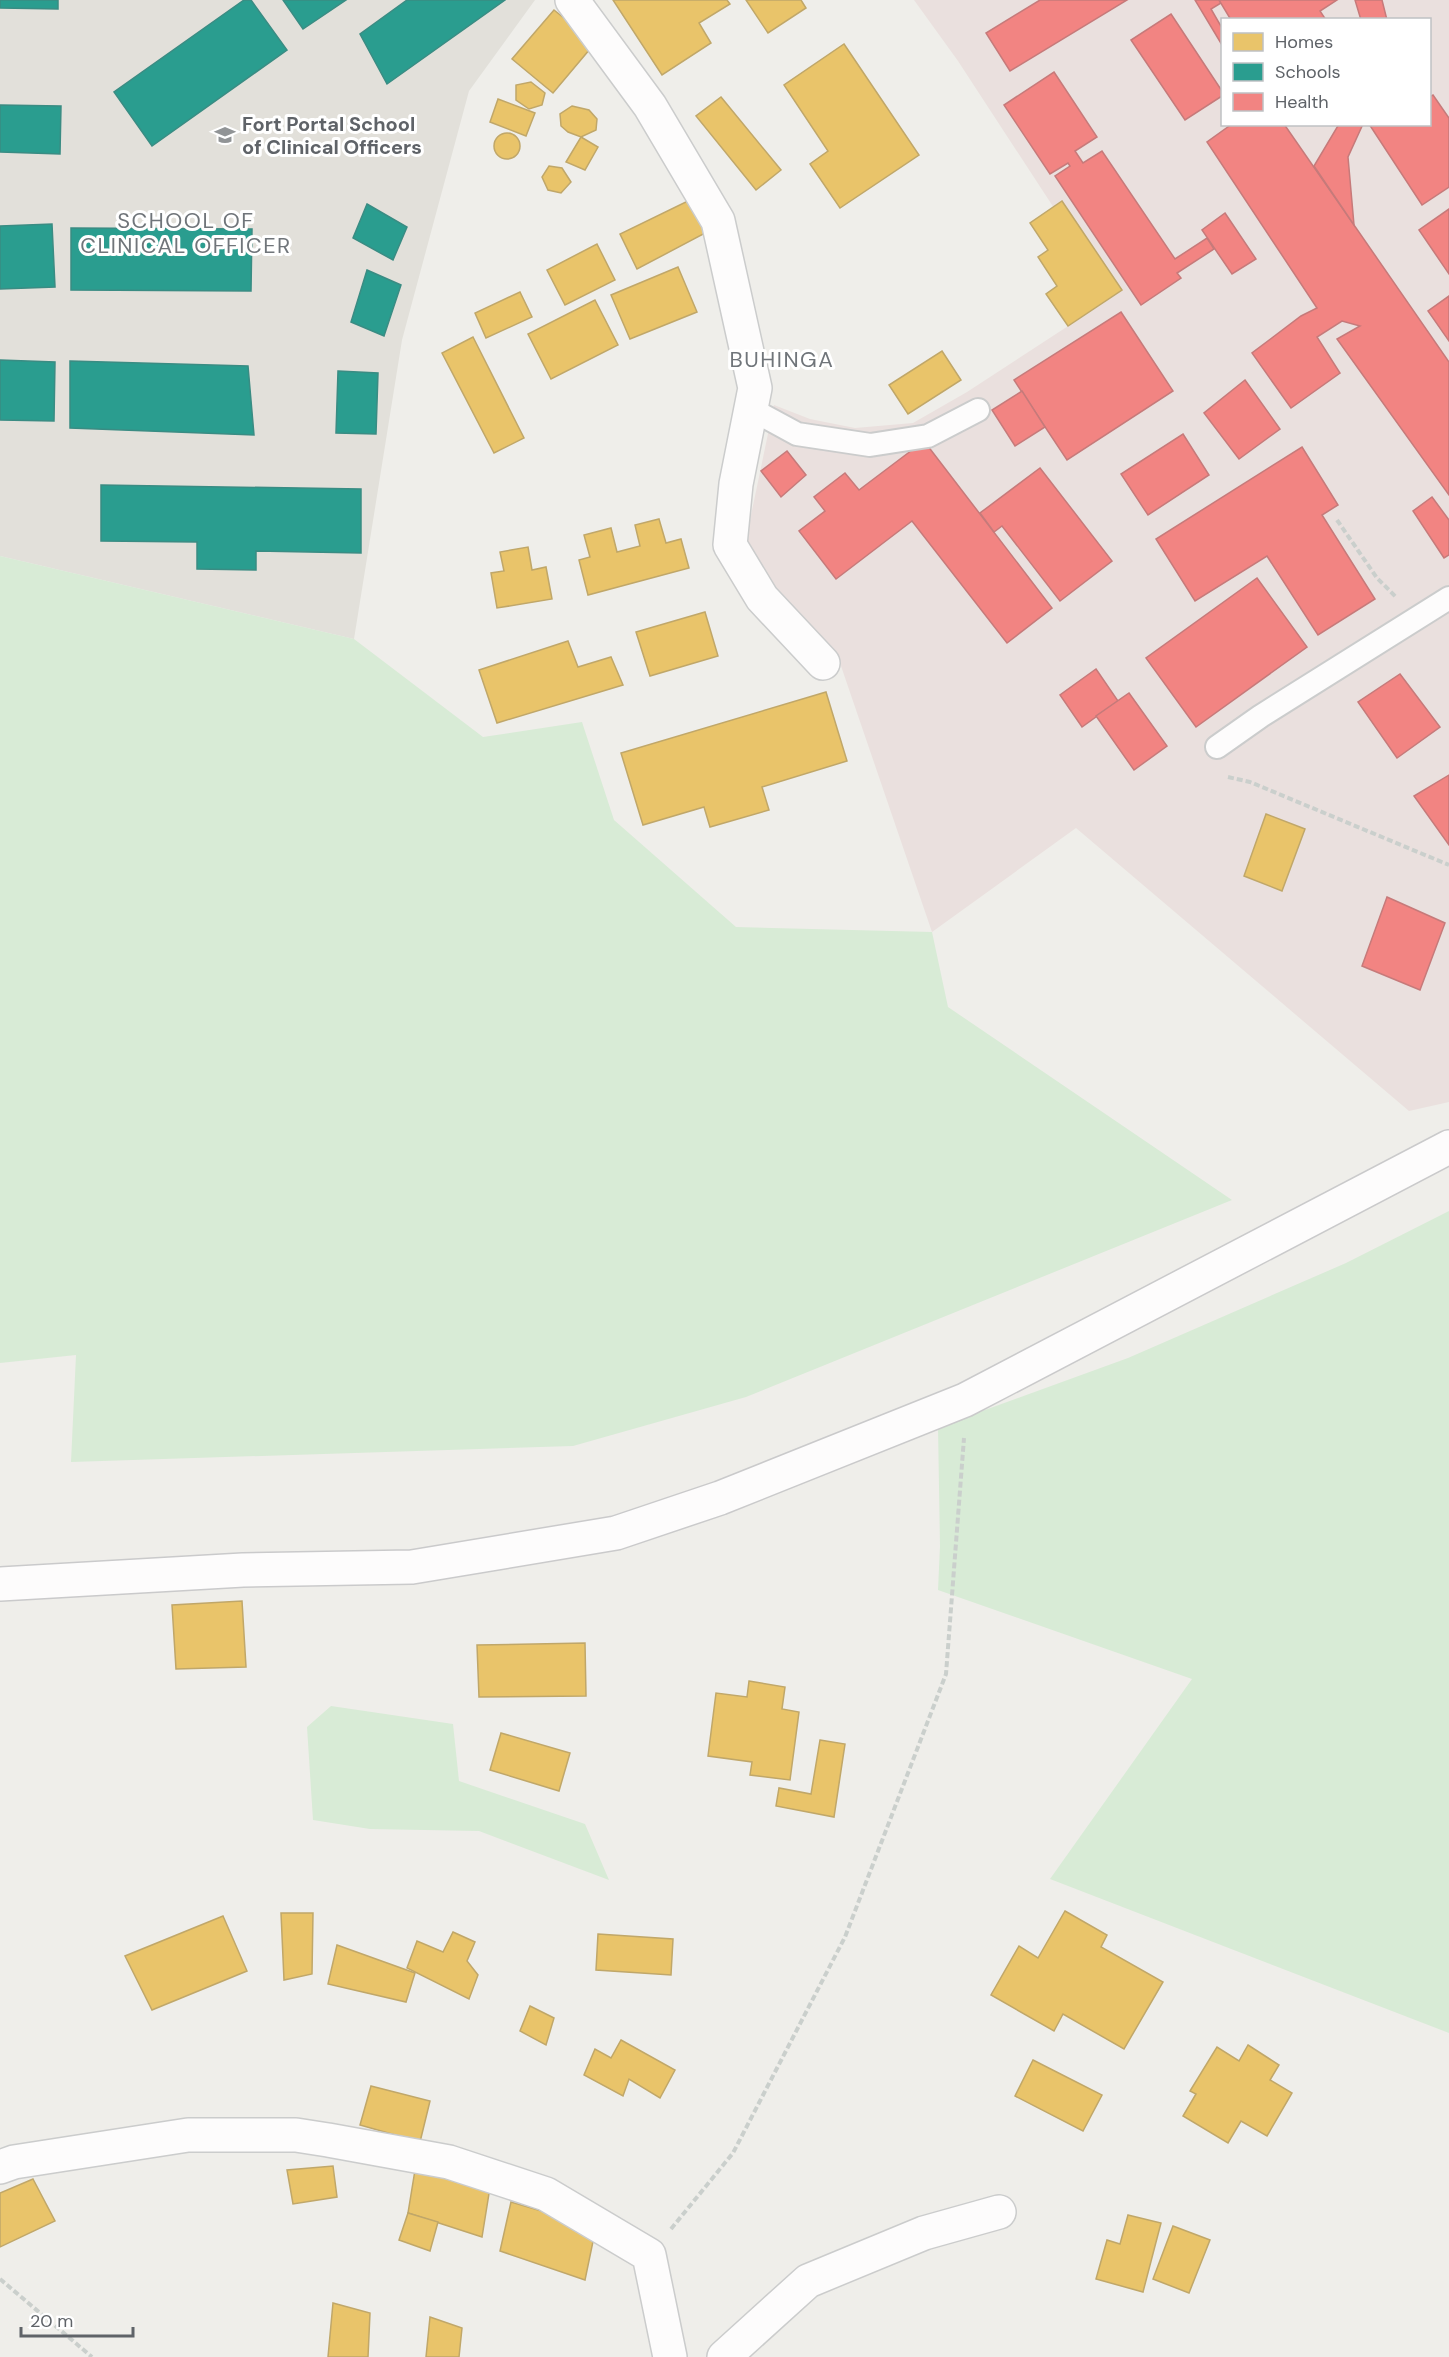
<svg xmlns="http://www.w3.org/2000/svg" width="1449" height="2357" viewBox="0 0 1449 2357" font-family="'DM Sans',sans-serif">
	<rect width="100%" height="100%" fill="#efeeea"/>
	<polygon fill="#e2e0da" points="0,0 535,0 469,91 402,340 354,639 0,556"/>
	<path fill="#eae0de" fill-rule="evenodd" d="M914,0h535v1102l-40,9 -333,-283 -144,104 -91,-266 -68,-73 -28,-49 29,-139 36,14 45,9 58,-5 54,-31 138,-90 -6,-25 -141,-216zM1222,20h208v104h-208z"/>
	<g fill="#d8ebd6">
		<polygon points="0,556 354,639 483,737 582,722 614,820 736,927 932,932 948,1007 1232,1200 746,1397 573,1446 71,1462 76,1355 0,1363"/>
		<polygon points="1449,1211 1449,2033 1050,1879 1192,1679 938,1590 940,1546 938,1427 1128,1358 1346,1263"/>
		<polygon points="331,1706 453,1724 459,1781 585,1824 609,1880 479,1831 370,1829 313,1820 307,1727"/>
	</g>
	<g fill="#e9c46a" stroke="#c0a769" stroke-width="1.5">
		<polygon points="613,0 727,0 730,4 699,23 711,43 662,75"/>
		<polygon points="746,0 801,0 806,8 768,33"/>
		<polygon points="554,10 595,43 553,93 512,59"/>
		<polygon points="844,44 919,155 840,208 810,164 828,151 784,85"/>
		<polygon points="531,82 545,93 542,105 529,109 516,100 516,85"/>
		<polygon points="721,97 781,170 756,190 696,116"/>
		<polygon points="498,99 535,113 526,136 490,122"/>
		<polygon points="572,106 589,110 597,119 596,130 581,137 568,132 561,126 560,114"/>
		<circle cx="507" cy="146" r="13"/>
		<polygon points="581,137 598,147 585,170 566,162"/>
		<polygon points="549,166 562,168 571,182 561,193 548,190 542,177"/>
		<polygon points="692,199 709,231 637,269 620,234"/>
		<polygon points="1062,201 1122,290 1068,326 1046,294 1057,286 1038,257 1048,250 1030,223"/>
		<polygon points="597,244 615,280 565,305 547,270"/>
		<polygon points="678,267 697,312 630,339 611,295"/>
		<polygon points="520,292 532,317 486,338 475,313"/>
		<polygon points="595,300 618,345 551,379 528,334"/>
		<polygon points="473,337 524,438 494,453 442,353"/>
		<polygon points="942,351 961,380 908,414 889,385"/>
		<polygon points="659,519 666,543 681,539 689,568 588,595 579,560 590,557 584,535 611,528 617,552 640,546 635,525"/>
		<polygon points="528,547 532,570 546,567 552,599 497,608 491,573 504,571 500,552"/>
		<polygon points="705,612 718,656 650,676 636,632"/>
		<polygon points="568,641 578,667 611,657 623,685 497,723 479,670"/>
		<polygon points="826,692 847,761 762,787 769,810 710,827 704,807 643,825 621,753"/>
		<polygon points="1266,814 1305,829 1282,891 1244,876"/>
		<polygon points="242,1601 246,1667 176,1669 172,1605"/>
		<polygon points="585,1643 586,1696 479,1697 477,1645"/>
		<polygon points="749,1681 785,1687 782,1709 799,1712 790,1780 750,1775 752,1762 708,1756 716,1693 747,1697"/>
		<polygon points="501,1733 570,1753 559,1791 490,1770"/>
		<polygon points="820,1740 845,1744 834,1817 776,1806 779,1788 811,1794"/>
		<polygon points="1065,1911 1107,1935 1101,1947 1163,1982 1124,2049 1063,2014 1054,2031 991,1995 1019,1946 1038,1958"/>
		<polygon points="281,1913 313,1913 312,1974 284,1980"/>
		<polygon points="223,1916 247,1971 152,2010 125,1956"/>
		<polygon points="453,1932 475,1942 467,1961 478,1975 469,1999 407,1968 417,1941 443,1952"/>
		<polygon points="598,1934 673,1939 671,1975 596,1970"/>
		<polygon points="337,1945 415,1973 406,2002 328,1984"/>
		<polygon points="530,2006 554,2018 546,2045 520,2031"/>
		<polygon points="621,2040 675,2070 660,2098 629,2079 623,2096 584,2075 595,2049 611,2058"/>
		<polygon points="1248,2045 1279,2065 1270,2080 1292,2093 1267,2136 1241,2121 1228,2143 1183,2116 1196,2094 1190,2091 1217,2047 1239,2061"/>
		<polygon points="1033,2060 1102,2095 1083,2131 1015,2096"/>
		<polygon points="371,2086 430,2101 420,2142 360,2125"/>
		<polygon points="417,2158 491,2181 482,2237 408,2213"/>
		<polygon points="333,2166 337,2197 293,2204 287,2170"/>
		<polygon points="33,2179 55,2221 0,2247 0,2193"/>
		<polygon points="511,2202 596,2227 585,2280 500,2251"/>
		<polygon points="408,2213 438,2222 430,2251 399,2240"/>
		<polygon points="1128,2215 1161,2223 1143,2292 1096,2279 1107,2240 1120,2244"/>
		<polygon points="1173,2226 1210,2240 1189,2293 1153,2279"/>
		<polygon points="333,2303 370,2313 368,2357 328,2357"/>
		<polygon points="430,2317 462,2328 459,2357 426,2357"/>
	</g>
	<g fill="#2a9d8f" stroke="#3a8c83" stroke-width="1.5">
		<polygon points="0,0 58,0 58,9 0,8"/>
		<polygon points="244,0 251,0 287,50 152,146 114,92"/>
		<polygon points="283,0 346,0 303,29"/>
		<polygon points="407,0 505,0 387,84 360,34"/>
		<polygon points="0,105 61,106 60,154 0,152"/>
		<polygon points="367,204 407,227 393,260 353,238"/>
		<polygon points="52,224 55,287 0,289 0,226"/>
		<polygon points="71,228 252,229 251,291 71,290"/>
		<polygon points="367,270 401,285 384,336 351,322"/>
		<polygon points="0,360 55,362 54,421 0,420"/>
		<polygon points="70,361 248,366 254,435 70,428"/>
		<polygon points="338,371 378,373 376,434 336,433"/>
		<polygon points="101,485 361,489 361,553 256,551 256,570 197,569 197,542 101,541"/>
	</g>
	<g fill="#f28482" stroke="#c67a7a" stroke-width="1.5">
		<polygon points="1040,0 1127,0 1010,71 986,33"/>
		<polygon points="1195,0 1219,0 1221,3 1211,9 1222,28 1222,45"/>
		<polygon points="1219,0 1337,0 1320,11 1326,20 1231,20"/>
		<polygon points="1355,0 1382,0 1387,20 1361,20"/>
		<polygon points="1171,14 1222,91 1222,96 1185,120 1131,40"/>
		<polygon points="1054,72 1097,137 1075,151 1083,163 1102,151 1175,259 1207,238 1214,249 1177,273 1181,278 1141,305 1055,176 1070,166 1068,163 1050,174 1004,105"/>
		<polygon points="1433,95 1449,118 1449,187 1422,205 1369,124 1430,124 1430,97"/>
		<polygon points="1232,124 1284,124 1449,362 1449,495 1337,339 1360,326 1342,321 1317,337 1340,373 1291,408 1252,353 1301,316 1317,308 1207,142"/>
		<polygon points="1339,124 1363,124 1348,157 1354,225 1314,166"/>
		<polygon points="1449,209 1449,274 1419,230"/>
		<polygon points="1225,213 1256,259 1232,274 1202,230"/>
		<polygon points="1449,296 1449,341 1428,311"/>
		<polygon points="1121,312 1173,391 1067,460 1014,380"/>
		<polygon points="1245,380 1280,429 1239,459 1204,413"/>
		<polygon points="1022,391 1045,427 1015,446 992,410"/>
		<polygon points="1183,434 1209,475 1148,515 1121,474"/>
		<polygon points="924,441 1052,608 1007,643 912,521 836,579 799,531 825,511 814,497 845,473 859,490"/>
		<polygon points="1302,447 1338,505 1322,515 1375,599 1318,635 1267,556 1195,601 1156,539"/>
		<polygon points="787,451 806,475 781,497 761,471"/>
		<polygon points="1040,468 1112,561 1060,601 1002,526 994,532 980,513"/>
		<polygon points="1432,497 1449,520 1449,555 1444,558 1413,511"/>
		<polygon points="1257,578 1307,647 1196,727 1146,658"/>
		<polygon points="1096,669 1118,701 1082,727 1060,695"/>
		<polygon points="1400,674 1440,727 1397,758 1358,702"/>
		<polygon points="1129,693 1167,746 1134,770 1096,716"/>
		<polygon points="1449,775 1449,845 1414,796"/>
		<polygon points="1387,897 1445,923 1420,990 1362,966"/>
	</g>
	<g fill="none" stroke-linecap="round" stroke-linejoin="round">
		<g stroke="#cbcccc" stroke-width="26">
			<g id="service">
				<polyline points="751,409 797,434 870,445 928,436 978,410"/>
				<polyline points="1217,747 1261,716 1449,598"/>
			</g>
		</g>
		<g stroke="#cbcccc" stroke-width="36">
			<g id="minor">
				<polyline points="572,0 650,106 718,221 755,388 736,484 730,545 762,598 823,663"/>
				<polyline points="0,2167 14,2162 188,2135 296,2135 328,2140 449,2162 546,2194 649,2255 670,2357"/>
				<polyline points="724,2357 808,2281 924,2233 999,2212"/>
			</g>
		</g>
		<g stroke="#cacacb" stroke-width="36">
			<polyline id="secondary" points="0,1584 243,1570 412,1567 616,1533 720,1498 965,1400 1449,1147"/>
		</g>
		<g stroke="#cacfcc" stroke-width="4" stroke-dasharray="6 3" stroke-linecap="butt">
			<polyline points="1337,520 1377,578 1396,597"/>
			<polyline points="1228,777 1250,782 1449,865"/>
			<polyline points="671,2229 733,2153 845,1937 946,1674 964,1438"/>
			<polyline points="0,2279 92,2357"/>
		</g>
		<use href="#service" stroke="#fdfcfc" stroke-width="22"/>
		<use href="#minor" stroke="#fdfcfc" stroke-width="33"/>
		<use href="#secondary" stroke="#fdfcfc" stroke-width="33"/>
	</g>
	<defs>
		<g id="university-bare" transform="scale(1.62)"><path d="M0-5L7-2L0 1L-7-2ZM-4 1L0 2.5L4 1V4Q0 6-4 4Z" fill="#919496" stroke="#fff" stroke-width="2.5" paint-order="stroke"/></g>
	</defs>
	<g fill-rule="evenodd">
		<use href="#university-bare" x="225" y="135"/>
	</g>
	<g text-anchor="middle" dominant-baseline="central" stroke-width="6" stroke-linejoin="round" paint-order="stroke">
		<g font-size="20" font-weight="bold" fill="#5f6368" stroke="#fff" text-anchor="start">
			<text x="242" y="124">Fort Portal School<tspan x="242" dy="23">of Clinical Officers</tspan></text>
		</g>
		<g font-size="22" letter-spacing="1.5" fill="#70757a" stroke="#fff">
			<text x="186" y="220">SCHOOL OF<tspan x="186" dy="25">CLINICAL OFFICER</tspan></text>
			<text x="782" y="359">BUHINGA</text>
		</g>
	</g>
	<rect x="1221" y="18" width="210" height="108" fill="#ffffff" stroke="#bfc1c3" stroke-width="1.5"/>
	<rect x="1233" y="33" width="30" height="18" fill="#e9c46a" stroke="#bfc1c3" stroke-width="1.5"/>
	<text x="1275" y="48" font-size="18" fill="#5f6368">Homes</text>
	<rect x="1233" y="63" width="30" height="18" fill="#2a9d8f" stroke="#bfc1c3" stroke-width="1.5"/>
	<text x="1275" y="78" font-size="18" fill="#5f6368">Schools</text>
	<rect x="1233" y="93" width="30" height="18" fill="#f28482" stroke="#bfc1c3" stroke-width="1.5"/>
	<text x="1275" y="108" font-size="18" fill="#5f6368">Health</text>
	<path d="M21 2327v9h112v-9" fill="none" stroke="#5f6368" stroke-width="3"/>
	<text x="30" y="2327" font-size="18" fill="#5f6368" stroke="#ffffff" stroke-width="4.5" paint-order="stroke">20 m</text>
</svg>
